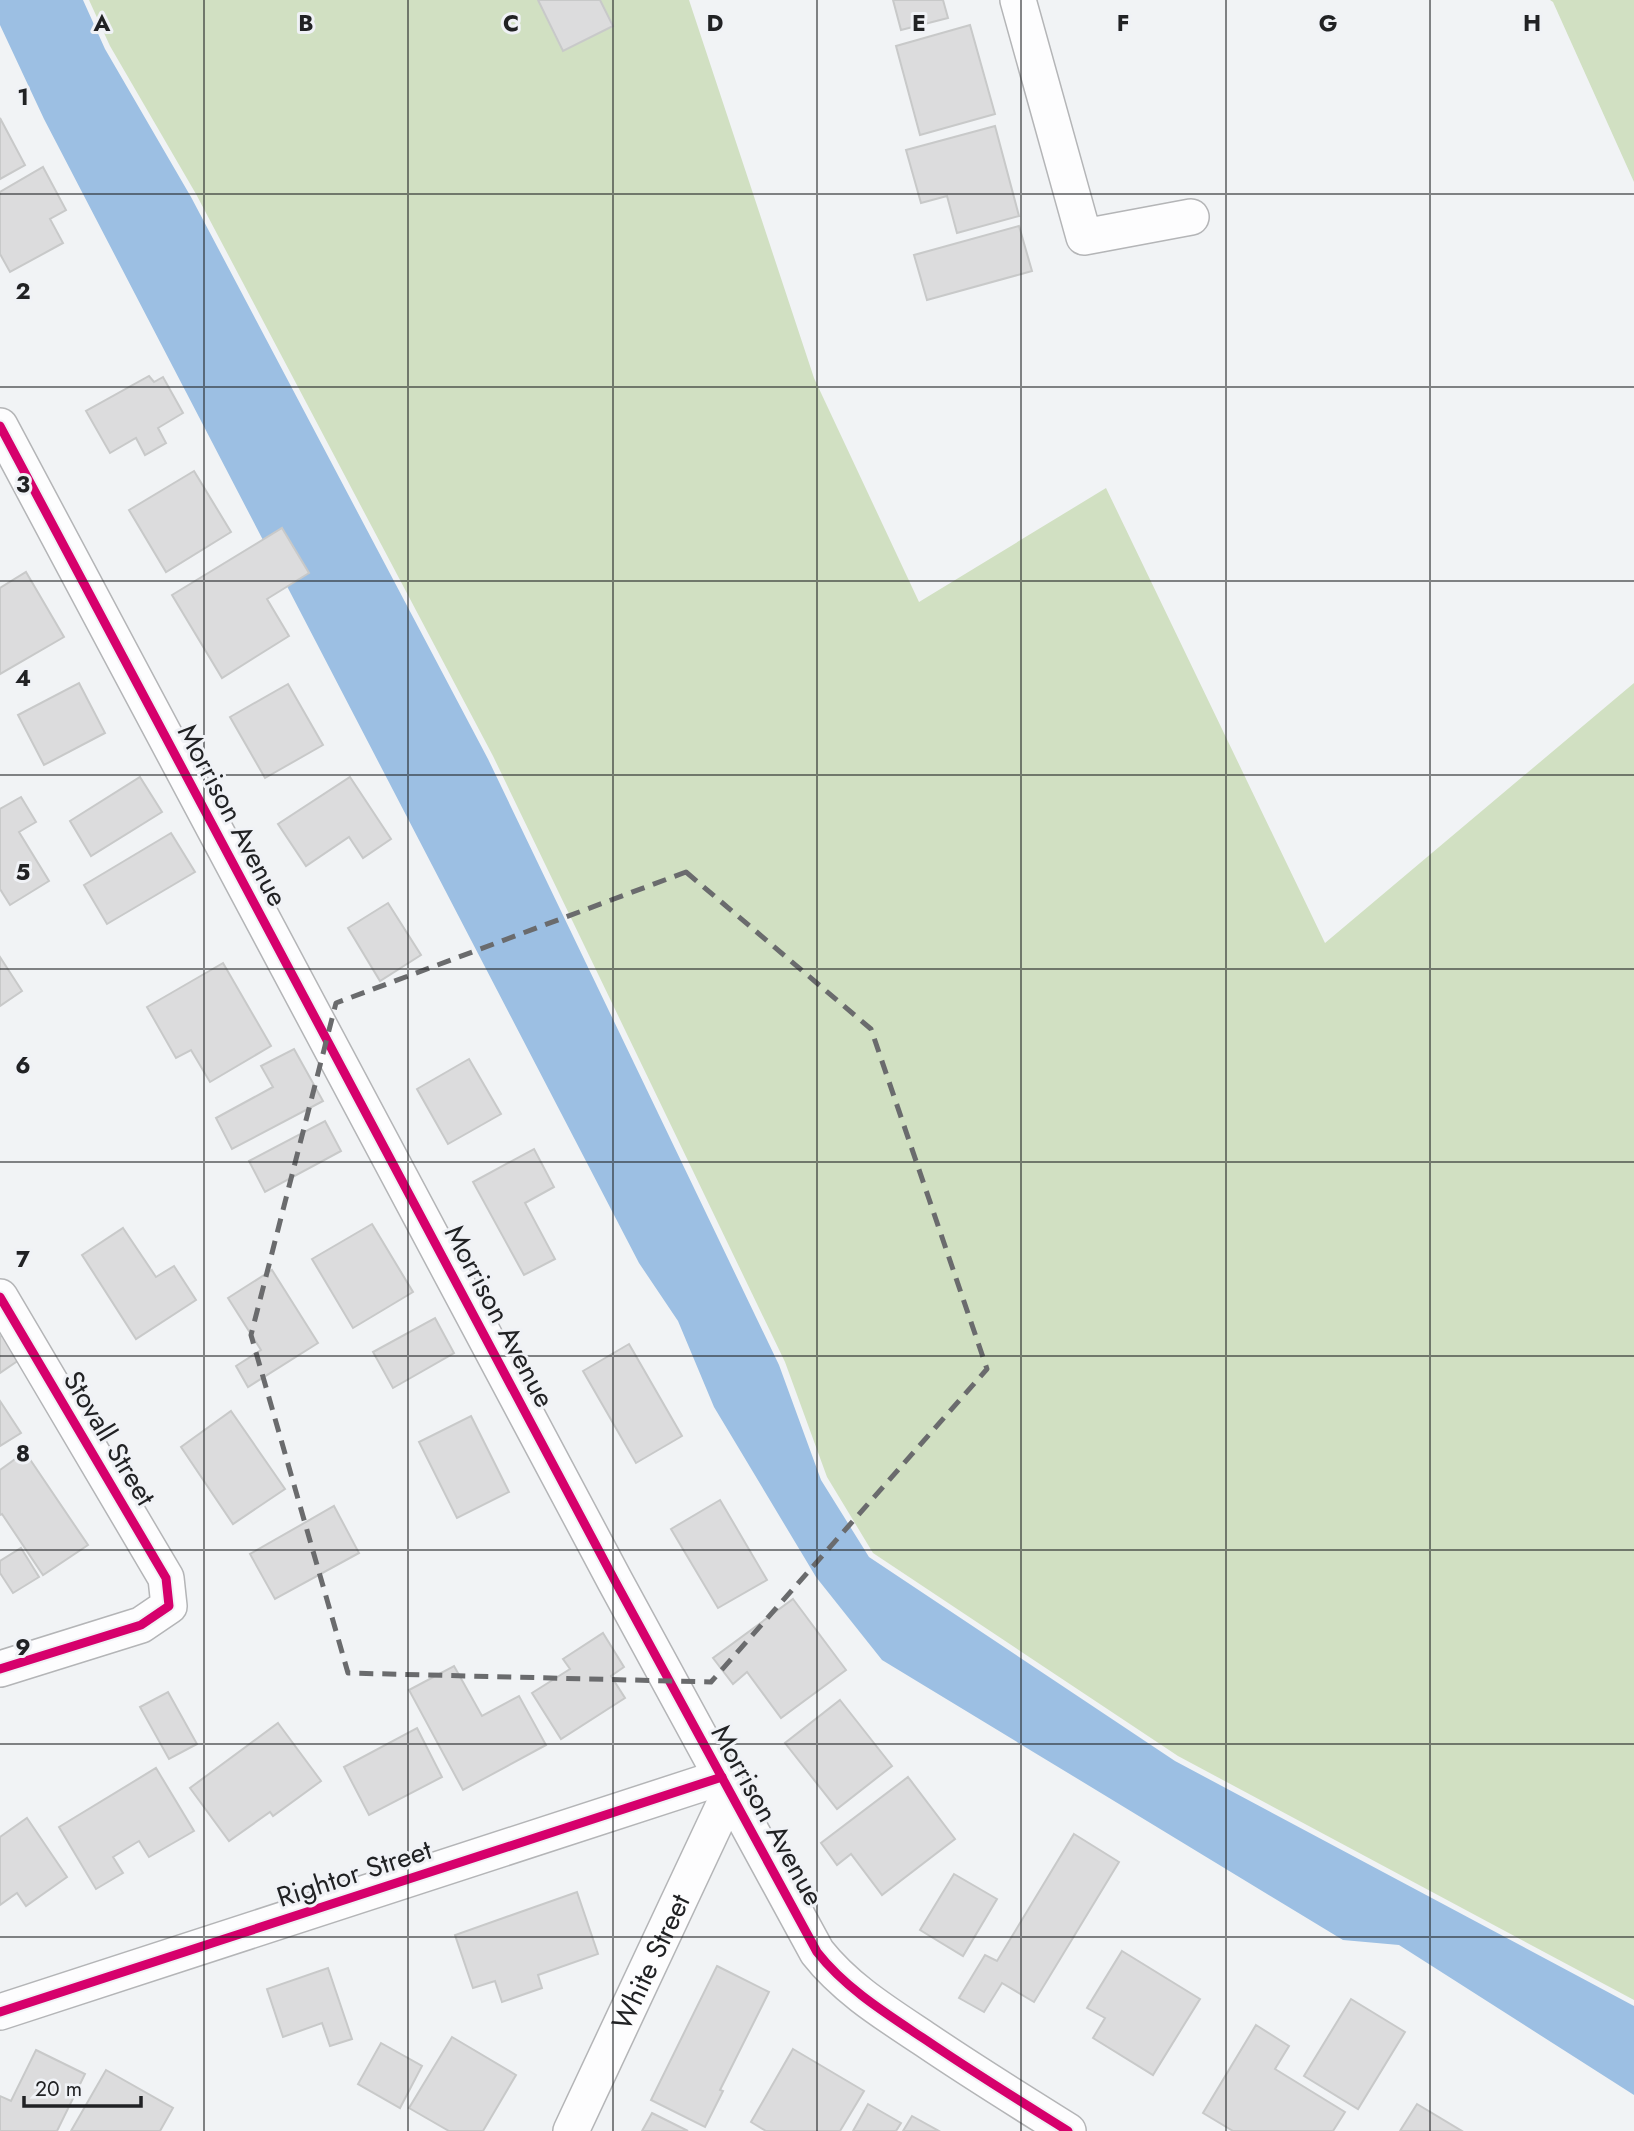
<svg xmlns="http://www.w3.org/2000/svg" width="1634" height="2131" font-family="Jost,sans-serif">
	<style>
		.green { fill: #d1e0c2 }
		.water { fill: #9cbfe3 }
		.building { fill: #dcdcdd; stroke: #c8c9c9; stroke-width: 2 }
		.lines { fill: none; stroke-linecap: round; stroke-linejoin: round }
		.minor-casing { stroke: #b4b5b7; stroke-width: 38 }
		.minor { stroke: #fdfdfe; stroke-width: 35 }
		.cycleway-casing { stroke: #f0f2f6; stroke-width: 13 }
		.cycleway { stroke: #d6006c; stroke-width: 9 }
		.marked { fill: none; stroke: #6a6b6d; stroke-width: 5; stroke-dasharray: 14 9; stroke-linejoin: round }
		.grid { fill: none; stroke: #212224; stroke-width: 2; stroke-opacity: 0.55 }
		.labels { text-anchor: middle; stroke-width: 6; stroke-linejoin: round; paint-order: stroke }
		.street-label { font-size: 28px; fill: #212224; stroke: #f0f2f6 }
		.grid-label { font-size: 23px; text-anchor: middle; font-weight: bold; fill: #212224; stroke: #f0f2f6; stroke-width: 6; stroke-linejoin: round; paint-order: stroke }
	</style>
	<rect width="100%" height="100%" fill="#f1f3f5"/>
	<g class="green">
		<polygon points="89,0 689,0 814,378 919,602 1106,488 1325,943 1634,683 1634,2000 1178,1756 873,1553 827,1477 785,1362 493,756 196,194 110,46"/>
		<polygon points="1550,0 1634,0 1634,182 1553,2"/>
	</g>
	<polygon class="water" points="0,0 83,0 105,49 191,197 488,759 779,1365 821,1480 869,1557 1175,1761 1634,2006 1634,2095 1399,1945 1343,1940 882,1660 816,1577 714,1407 678,1321 639,1263 44,119 0,25"/>
	<g class="building">
		<polygon points="538,0 600,0 613,26 563,51"/>
		<polygon points="893,0 943,0 948,18 901,30"/>
		<polygon points="970,25 995,114 920,135 896,46"/>
		<polygon points="0,118 25,165 0,179"/>
		<polygon points="995,126 1019,216 957,233 947,196 921,203 906,150"/>
		<polygon points="43,167 66,210 50,219 63,243 10,272 0,254 0,192"/>
		<polygon points="1019,226 1032,271 927,300 914,255"/>
		<polygon points="149,376 154,382 163,377 183,413 158,428 166,443 145,455 136,438 110,453 86,411"/>
		<polygon points="194,471 231,532 166,572 129,510"/>
		<polygon points="282,528 309,573 267,599 289,636 222,678 172,595"/>
		<polygon points="26,572 64,637 0,674 0,588"/>
		<polygon points="79,683 105,733 44,765 18,715"/>
		<polygon points="288,684 323,745 265,778 230,717"/>
		<polygon points="140,777 162,812 91,856 70,821"/>
		<polygon points="350,777 391,839 363,858 349,837 306,866 278,824"/>
		<polygon points="21,797 36,822 19,832 49,881 10,905 0,889 0,809"/>
		<polygon points="171,833 195,872 107,924 84,885"/>
		<polygon points="388,903 421,955 380,981 348,928"/>
		<polygon points="0,957 22,991 0,1006"/>
		<polygon points="223,963 271,1046 210,1082 191,1050 176,1058 147,1007"/>
		<polygon points="294,1049 323,1101 232,1149 216,1118 273,1087 261,1066"/>
		<polygon points="469,1059 501,1114 448,1144 417,1089"/>
		<polygon points="325,1121 341,1151 265,1192 249,1161"/>
		<polygon points="534,1149 554,1187 525,1203 555,1259 524,1275 473,1182"/>
		<polygon points="372,1224 413,1292 353,1328 312,1259"/>
		<polygon points="123,1228 156,1277 174,1266 196,1300 136,1339 82,1255"/>
		<polygon points="272,1270 318,1343 248,1387 236,1366 261,1350 228,1298"/>
		<polygon points="435,1318 454,1353 393,1388 373,1352"/>
		<polygon points="3,1334 19,1360 0,1373 0,1337"/>
		<polygon points="629,1344 682,1436 636,1463 583,1371"/>
		<polygon points="0,1401 21,1433 0,1446"/>
		<polygon points="231,1411 285,1489 233,1524 181,1447"/>
		<polygon points="471,1416 509,1492 457,1518 419,1442"/>
		<polygon points="25,1452 88,1545 43,1575 2,1514 0,1515 0,1470"/>
		<polygon points="720,1500 767,1580 718,1608 671,1529"/>
		<polygon points="334,1506 359,1553 275,1599 250,1554"/>
		<polygon points="21,1548 39,1577 13,1593 0,1573 0,1561"/>
		<polygon points="793,1599 846,1670 781,1718 747,1672 733,1684 713,1658"/>
		<polygon points="603,1633 624,1667 611,1676 625,1698 561,1739 532,1693 570,1669 563,1659"/>
		<polygon points="454,1666 482,1716 519,1696 546,1745 463,1790 409,1690"/>
		<polygon points="168,1692 197,1744 169,1759 140,1707"/>
		<polygon points="840,1700 892,1766 837,1809 785,1743"/>
		<polygon points="278,1723 321,1781 273,1816 270,1812 229,1841 190,1788"/>
		<polygon points="417,1728 442,1777 369,1815 344,1767"/>
		<polygon points="156,1768 194,1831 149,1857 139,1841 113,1857 123,1873 96,1889 59,1827"/>
		<polygon points="908,1777 955,1839 882,1895 851,1854 837,1865 821,1843"/>
		<polygon points="27,1818 67,1877 26,1906 17,1893 0,1905 0,1837"/>
		<polygon points="1074,1834 1119,1862 1034,2002 1002,1983 984,2012 959,1998 985,1955 997,1961"/>
		<polygon points="954,1874 997,1899 963,1956 920,1930"/>
		<polygon points="577,1892 598,1954 538,1975 542,1988 502,2002 495,1981 473,1988 455,1935"/>
		<polygon points="1122,1951 1200,1999 1153,2075 1093,2038 1105,2018 1087,2008"/>
		<polygon points="717,1966 769,1992 720,2090 723,2091 705,2127 651,2100"/>
		<polygon points="328,1968 352,2039 330,2046 322,2023 283,2037 267,1989"/>
		<polygon points="1351,1999 1405,2032 1358,2109 1304,2076"/>
		<polygon points="1256,2025 1289,2046 1275,2069 1345,2112 1333,2131 1233,2131 1203,2113"/>
		<polygon points="452,2037 516,2075 483,2131 449,2131 409,2108"/>
		<polygon points="381,2043 422,2066 400,2108 358,2084"/>
		<polygon points="793,2049 864,2091 840,2131 766,2131 751,2122"/>
		<polygon points="36,2050 85,2074 57,2131 0,2131 0,2096 11,2101"/>
		<polygon points="106,2070 173,2108 160,2131 71,2131"/>
		<polygon points="868,2104 901,2123 896,2131 853,2131"/>
		<polygon points="1417,2104 1462,2131 1400,2131"/>
		<polygon points="652,2113 688,2131 642,2131"/>
		<polygon points="912,2116 939,2131 903,2131"/>
	</g>
	<g class="lines">
		<g class="minor-casing">
			<g id="minor">
				<polyline points="1018,0 1084,237 1191,217"/>
				<path d="M0,426l615,1155 202,371c29,37 70,62 109,88 47,32 94,61 142,91"/>
				<polyline points="0,1297 166,1578 169,1606 141,1625 0,1669"/>
				<polyline points="0,2012 722,1777"/>
				<path id="s1" d="M571,2131l159,-339"/>
			</g>
		</g>
		<use href="#minor" class="minor"/>
		<g class="cycleway-casing">
			<g id="cycleway">
				<path d="M0,426l615,1155 202,371c29,37 70,62 109,88 47,32 94,61 142,91"/>
				<polyline points="0,1297 166,1578 169,1606 141,1625 0,1669"/>
				<polyline points="0,2012 722,1777"/>
			</g>
		</g>
		<use href="#cycleway" class="cycleway"/>
	</g>
	<path class="marked" d="M686,872l185,157 116,340 -276,313 -363,-9 -97,-338 85,-332z"/>
	<path class="grid" d="M204,0v2131M408,0v2131M613,0v2131M817,0v2131M1021,0v2131M1226,0v2131M1430,0v2131M0,194h1634M0,387h1634M0,581h1634M0,775h1634M0,969h1634M0,1162h1634M0,1356h1634M0,1550h1634M0,1744h1634M0,1937h1634"/>
	<g class="labels">
		<g class="street-label">
			<text transform="translate(233 815) rotate(62)" y="10">Morrison Avenue</text>
			<text transform="translate(500 1316) rotate(62)" y="10">Morrison Avenue</text>
			<text transform="translate(110 1438) rotate(59)" y="10">Stovall Street</text>
			<text transform="translate(768 1815) rotate(61)" y="10">Morrison Avenue</text>
			<text transform="translate(354 1873) rotate(-18)" y="10">Rightor Street</text>
			<text dy="10" stroke="none"><textPath href="#s1" startOffset="187">White Street</textPath></text>
		</g>
	</g>
	<g class="grid-label">
		<text x="102" y="31">A</text>
		<text x="306" y="31">B</text>
		<text x="511" y="31">C</text>
		<text x="715" y="31">D</text>
		<text x="919" y="31">E</text>
		<text x="1123" y="31">F</text>
		<text x="1328" y="31">G</text>
		<text x="1532" y="31">H</text>
		<text x="23" y="105">1</text>
		<text x="23" y="299">2</text>
		<text x="23" y="492">3</text>
		<text x="23" y="686">4</text>
		<text x="23" y="880">5</text>
		<text x="23" y="1073">6</text>
		<text x="23" y="1267">7</text>
		<text x="23" y="1461">8</text>
		<text x="23" y="1655">9</text>
	</g>
	<path d="M24 2096v10h117v-10" fill="none" stroke="#212224" stroke-width="3.5"/>
	<text x="35" y="2096" font-size="21" fill="#212224" stroke="#f0f2f6" stroke-width="5" paint-order="stroke">20 m</text>
</svg>
